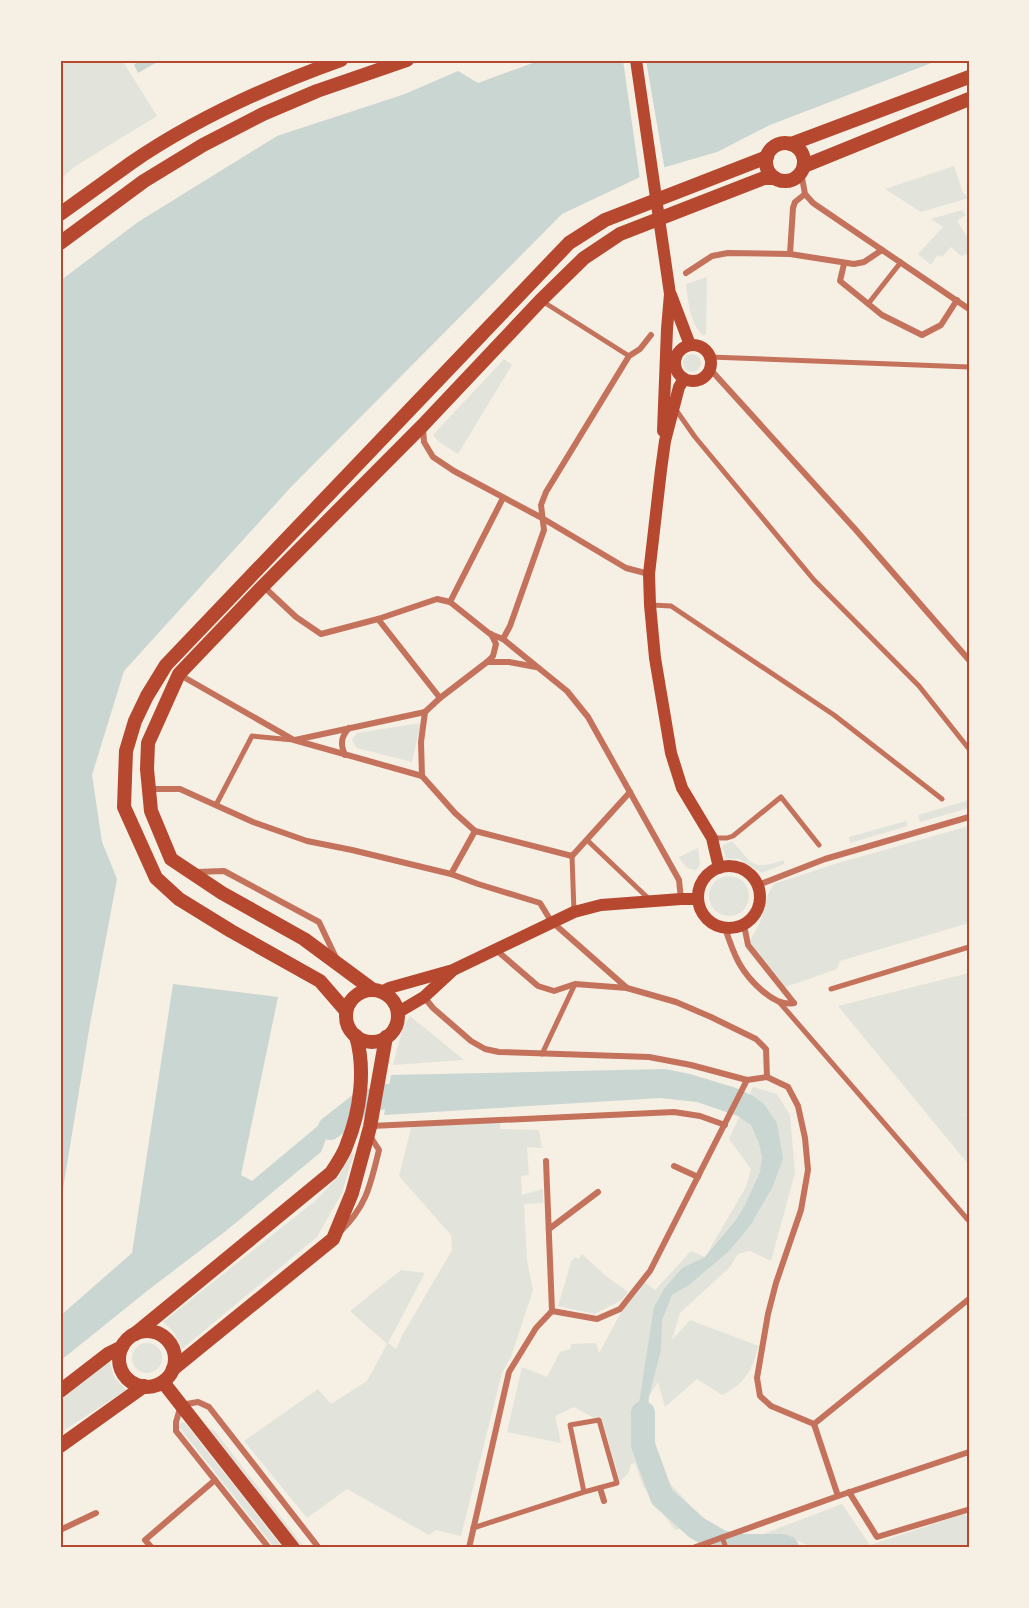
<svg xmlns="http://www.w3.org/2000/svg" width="1029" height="1608" font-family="Lato,sans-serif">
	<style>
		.green { fill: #e2e4dc }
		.water { fill: #c9d6d2 }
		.pier { fill: #f6efe4 }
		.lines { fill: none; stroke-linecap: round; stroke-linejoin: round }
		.river { stroke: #c9d6d2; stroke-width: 24 }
		.pedestrian { stroke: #c5725c; stroke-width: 5 }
		.minor { stroke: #c5725c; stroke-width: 6 }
		.primary { stroke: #b5482f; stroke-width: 12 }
		.trunk { stroke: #b5482f; stroke-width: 14 }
		.motorway { stroke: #b5482f; stroke-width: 14 }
		.neatline { fill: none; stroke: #b5482f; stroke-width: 2 }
	</style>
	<rect width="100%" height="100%" fill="#f6efe4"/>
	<g class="green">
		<polygon points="60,60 122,60 157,116 74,167 60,180"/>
		<polygon points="954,166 963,193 969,198 921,212 885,189"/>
		<polygon points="962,210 966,215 957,221 969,240 969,254 961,256 951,247 942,257 937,255 931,265 918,254 943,227 931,219"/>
		<path d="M707,277l-1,58h-3c-13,-11 -15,-34 -17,-51z"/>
		<circle cx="692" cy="363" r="9"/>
		<polygon points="504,359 512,365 458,454 439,442 433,435"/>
		<polygon points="421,723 412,762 357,748 352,740 357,733"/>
		<polygon points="969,800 969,808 920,822 918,815"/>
		<polygon points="906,821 908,826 850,843 849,837"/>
		<polygon points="969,826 969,923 840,961 837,969 780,989 746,949 761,920 768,894 774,884 838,863"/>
		<path d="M732,841c21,23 19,30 52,19v4l-22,9 -23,-14h-13l-4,-13z"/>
		<path d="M698,848l2,17 -4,5c-10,-1 -12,-5 -17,-13z"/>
		<circle cx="729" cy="896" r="20"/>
		<polygon points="969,973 969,1113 959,1116 969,1114 969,1165 838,1006"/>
		<polygon points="410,1016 464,1060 393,1065 403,1027"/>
		<path d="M753,1087l24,7 13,21 5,58 -24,88 -21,-10 -12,3 -8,13 -50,46 -8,27 18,-20 69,26c-8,24 -12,37 -37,49l-25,-16 -32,28 -7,-25 -9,14v38l15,43 42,45 -31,8 -32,-44 -8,-23 -4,1 -3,10 -8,7 -19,-64 -7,1 -20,-11 -19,9 6,27 -54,-11 15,-65 25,10 13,-25 10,-3 1,-5 25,-1 3,10 31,-57 13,-15 12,9 36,-39 14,6 41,-70 5,-18 -22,-30z"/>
		<polygon points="501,1119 500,1129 539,1130 542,1148 527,1147 529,1175 521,1176 522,1195 543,1189 543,1203 524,1204 527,1260 533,1290 511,1357 502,1373 461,1536 436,1530 429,1535 347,1489 307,1518 244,1441 318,1389 331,1404 367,1381 387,1344 350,1311 401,1270 425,1273 388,1343 396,1349 403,1334 452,1250 451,1235 399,1176 412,1124"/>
		<polygon points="351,1154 354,1154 342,1193 317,1237 182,1349 173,1331 163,1322 315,1201 339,1176"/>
		<polygon points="582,1254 606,1276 628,1292 622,1300 594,1314 558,1306 571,1262 575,1257 578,1259"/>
		<circle cx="147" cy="1358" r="15"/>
		<polygon points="109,1359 114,1377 126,1390 60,1433 60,1397"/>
		<polygon points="181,1422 185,1423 283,1548 275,1548 179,1427"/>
		<polygon points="208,1428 214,1430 305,1548 299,1548 207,1431"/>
		<polygon points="842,1504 870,1545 964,1514 969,1518 969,1548 814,1548 789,1537 750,1539"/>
	</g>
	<g class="water">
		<polygon points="139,60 159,60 159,61 138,73 134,65"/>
		<polygon points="541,60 939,60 770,125 717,152 655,170 562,214 291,487 124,671 92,775 102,842 117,879 90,1024 60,1207 60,281 138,222 277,136 405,94 458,71 478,83"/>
		<polygon points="173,984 278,997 241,1175 252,1181 337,1110 321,1152 227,1230 147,1291 60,1361 60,1316 132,1253"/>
		<polygon points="665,1069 690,1074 736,1088 753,1096 764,1104 777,1123 783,1159 773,1186 750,1226 728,1252 689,1285 672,1295 662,1320 661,1350 649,1396 643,1445 639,1403 654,1307 664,1289 682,1268 705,1257 736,1220 745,1205 760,1172 762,1157 759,1143 751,1125 738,1116 697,1102 660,1098 384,1115 391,1075"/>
	</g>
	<polygon class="pier" points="623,60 646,60 665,171 640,180"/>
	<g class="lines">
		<g class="river">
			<polyline points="330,1128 362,1103 387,1096 418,1094"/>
			<polyline points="643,1413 643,1445 662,1497 697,1528 721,1542 738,1546 782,1546 787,1548"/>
		</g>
		<g class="pedestrian">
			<polyline points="542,301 629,356"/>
			<polyline points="868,304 901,262"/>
			<polyline points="710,357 969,367"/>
			<polyline points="676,410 695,437 814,580 919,686 969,749"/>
			<polyline points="652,605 671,606 834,715 942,799"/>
			<polyline points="216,805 252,736 293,740"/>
			<polyline points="713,838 727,838 733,836 781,797 819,845"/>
			<polyline points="587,840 649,899"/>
			<polyline points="572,856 574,912"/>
			<polyline points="831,989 969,947"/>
			<polyline points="780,1003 969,1221"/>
			<polyline points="542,1054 575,984"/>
			<polyline points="473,1528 584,1492 617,1483 599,1420 570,1425 584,1492"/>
			<polyline points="722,1537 726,1548"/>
		</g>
		<g class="minor">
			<polyline points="801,172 805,194 813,203 969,309"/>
			<polyline points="790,254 793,208 795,202 805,194"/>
			<polyline points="844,264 840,281 882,315 922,335 941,325 957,300"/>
			<polyline points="686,273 712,256 728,253 790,254 854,264 864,262 882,250"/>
			<polyline points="710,369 855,529 969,660"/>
			<polyline points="423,428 424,442 433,457 454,471 542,518 626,568 649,574"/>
			<polyline points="263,586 296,617 321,634 378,619 437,599 450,602 490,634 503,639 567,691 588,717 679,880 681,899"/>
			<polyline points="450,602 503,498"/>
			<polyline points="378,619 440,698"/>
			<polyline points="503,639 510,626 544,530 541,505 546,492 629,356 640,349 651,335"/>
			<polyline points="487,662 509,662 536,667"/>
			<polyline points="180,675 294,740 422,776"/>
			<polyline points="295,740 425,712 440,698 487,662 493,656 496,644 491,634"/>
			<path d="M345,755c-5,-11 -4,-18 4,-27"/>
			<polyline points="422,776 455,813 475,831 572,856 630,792"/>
			<polyline points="422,776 421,742 425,712"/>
			<polyline points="149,789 180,789 253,822 307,841 352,850 451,874 478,884 540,903 551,921 627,988"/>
			<polyline points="196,872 224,871 319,922 337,960"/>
			<polyline points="451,874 475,831"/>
			<polyline points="758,885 825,859 969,817"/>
			<polyline points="744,925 748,945 794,1003"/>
			<path d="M725,928c4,12 8,24 14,35 9,16 35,45 55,40"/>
			<polyline points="495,949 538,986 554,991 575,984 627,988 676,1002 711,1017 756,1039 766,1049 767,1077"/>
			<polyline points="424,997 433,1008 471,1041 485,1049 499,1052 649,1057 691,1065 747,1080"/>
			<polyline points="767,1077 788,1087 798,1106 805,1138 808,1170 801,1210 776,1283 768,1314 757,1378 760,1396 771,1406 814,1424"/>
			<polyline points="747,1080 767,1077"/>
			<polyline points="371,1126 674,1112 700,1116 725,1125"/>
			<polyline points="546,1161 552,1311"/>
			<polyline points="674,1166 698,1177"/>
			<polyline points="549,1229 598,1192"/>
			<path d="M340,1232c27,-27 30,-46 39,-82l-9,-14"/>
			<polyline points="552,1311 597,1319 620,1309 650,1271 747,1080"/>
			<polyline points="814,1424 969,1299"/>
			<polyline points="814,1424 838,1496"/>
			<polyline points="600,1488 604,1501"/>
			<polyline points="849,1492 877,1537 967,1510"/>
			<polyline points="60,1530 96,1513"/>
			<polyline points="152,1548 145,1540 215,1480"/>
			<polyline points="269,1548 176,1431 176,1422 181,1405 198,1402 209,1407 319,1548"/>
			<polyline points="469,1548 509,1372 536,1328 552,1311"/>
			<polyline points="693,1548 838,1496 969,1452"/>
		</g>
		<g class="primary">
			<polyline points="636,60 670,294 667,329 663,431"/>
			<polyline points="671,295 690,345"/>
			<circle cx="693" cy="363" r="18"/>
			<polyline points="684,379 679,387 665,441 661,470 649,574 650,605 655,658 671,753 682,788 712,838 719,868"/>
			<circle cx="729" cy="897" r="31"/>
			<polyline points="381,992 389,988 453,970 574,912 601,905 681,899 698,899"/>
			<polyline points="397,1013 424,997 451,972"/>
		</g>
		<g class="trunk">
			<circle cx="785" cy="162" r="19"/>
			<polyline points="791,144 969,77"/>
			<polyline points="804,166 969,99"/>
			<polyline points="373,990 304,939 222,893 171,859 151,811 147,769 148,743 179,674 263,586 423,425 541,300 584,258 620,234 764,178 775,178"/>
			<circle cx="372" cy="1016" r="26"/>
			<polyline points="346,1011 320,981 231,931 179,899 156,878 124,807 126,751 135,721 147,696 166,665 569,243 605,220 767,157"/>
			<circle cx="147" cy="1359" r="28"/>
			<path d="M135,1334l196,-161c6,-9 13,-19 16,-29 13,-32 19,-74 9,-108"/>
			<polyline points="173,1369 333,1239 352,1193 370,1127 386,1037"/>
			<polyline points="163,1382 293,1548"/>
			<polyline points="60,1391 108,1354 122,1347"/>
			<polyline points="60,1446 144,1386"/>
		</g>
		<g class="motorway">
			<path d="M60,214c24,-17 47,-34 71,-51 64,-44 137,-77 210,-103"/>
			<polyline points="60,243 144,181 203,145 263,114 317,91 407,60"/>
		</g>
	</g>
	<rect width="1029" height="1608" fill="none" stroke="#f6efe4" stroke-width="123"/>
	<rect x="62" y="62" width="906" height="1484" class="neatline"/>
</svg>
